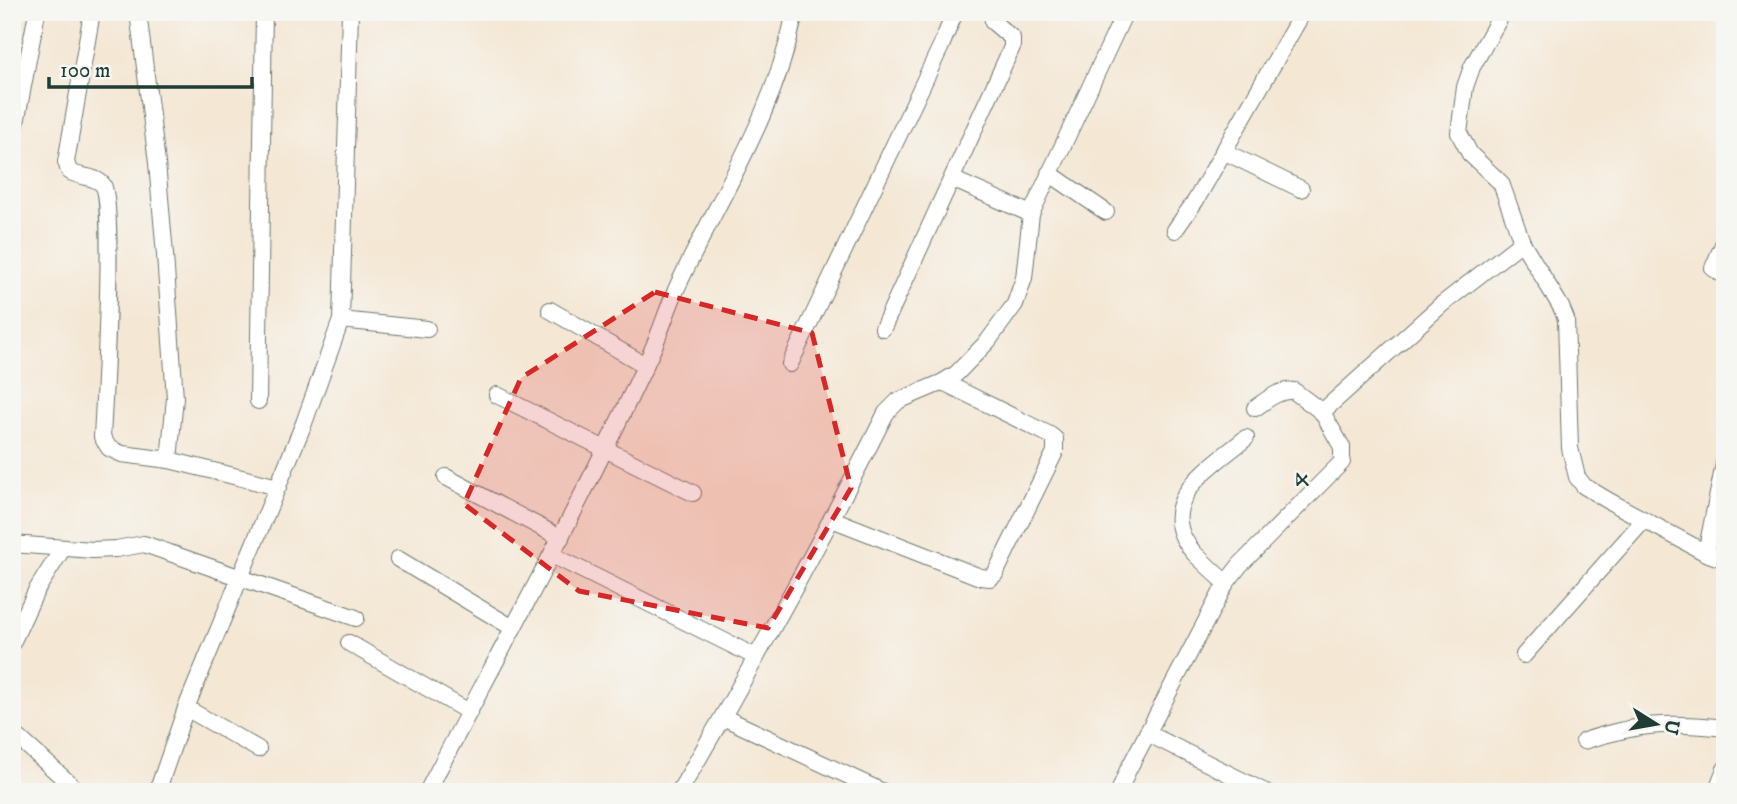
<svg xmlns="http://www.w3.org/2000/svg" width="1737" height="804" font-family="'IM FELL DW Pica',serif">
	<style>
		.lines { fill: none; stroke-linecap: round; stroke-linejoin: round }
		.minor-casing { stroke: #6a786c; stroke-width: 18 }
		.minor { stroke: #fff; stroke-width: 16 }
		.marked { fill: #d62828; fill-opacity: 0.2; stroke: #d62828; stroke-width: 5; stroke-dasharray: 14 9; stroke-linejoin: round }
		.labels { text-anchor: middle; stroke-width: 5; stroke-linejoin: round; paint-order: stroke }
		.street-label { font-size: 26px; fill: #1f3d34; stroke: #f6f6f2 }
	</style>
	<rect width="100%" height="100%" fill="#f6f6f2"/>
	<filter id="ink" filterUnits="userSpaceOnUse"><feTurbulence type="fractalNoise" baseFrequency=".0143" numOctaves="2"/><feDisplacementMap in="SourceGraphic" scale="14" xChannelSelector="R" yChannelSelector="G"/><feConvolveMatrix kernelMatrix="1 2 1 2 8 2 1 2 1" color-interpolation-filters="sRGB"/></filter>
	<filter id="wash" filterUnits="userSpaceOnUse"><feTurbulence type="fractalNoise" baseFrequency=".00686" numOctaves="4" result="noise"/><feDisplacementMap in="SourceGraphic" scale="28" xChannelSelector="R" yChannelSelector="G"/><feGaussianBlur stdDeviation="1.57" result="paint"/><feColorMatrix in="noise" values="0 0 0 0 0 0 0 0 0 0 0 0 0 0 0 0 0 1.4 0 .05"/><feComposite in="paint" operator="in"/></filter>
	<g filter="url(#wash)">
		<rect width="100%" height="100%" fill="#f4e7d4"/>
	</g>
	<g filter="url(#ink)">
		<g class="lines">
			<g class="minor-casing">
				<g id="minor">
					<path d="M92,12l-26,150 3,9c10,7 26,4 34,14 12,18 1,217 -1,252l7,11 13,6 47,6 109,27"/>
					<polyline points="138,12 157,163 165,255 175,398 169,460"/>
					<polyline points="1503,12 1472,67 1465,87 1459,133 1470,154 1501,183 1522,242 1561,307 1566,319 1570,448 1577,477 1584,486 1609,501 1706,553 1725,560"/>
					<polyline points="12,144 37,12"/>
					<polyline points="1223,151 1301,189"/>
					<polyline points="1049,173 1106,212"/>
					<polyline points="952,179 1031,214"/>
					<polyline points="1175,230 1196,200 1303,12"/>
					<polyline points="1725,240 1713,268 1725,276"/>
					<polyline points="550,310 645,365"/>
					<polyline points="341,320 427,329"/>
					<polyline points="883,328 1012,47 1012,38 993,22 993,12"/>
					<polyline points="790,364 941,46 955,12"/>
					<polyline points="497,395 693,493"/>
					<polyline points="258,401 264,12"/>
					<path d="M1255,408c12,-8 24,-19 39,-17l28,21"/>
					<polyline points="446,477 561,538"/>
					<polyline points="832,519 980,577 990,578 995,574 1055,452 1055,439 1050,435 943,382"/>
					<polyline points="12,544 93,550 116,549 144,544 356,618"/>
					<polyline points="1706,553 1725,459"/>
					<polyline points="552,555 756,657"/>
					<polyline points="398,559 513,628"/>
					<path d="M1226,583c-11,-10 -22,-20 -32,-30 -44,-51 17,-86 52,-115"/>
					<polyline points="12,643 36,591 63,548"/>
					<polyline points="349,643 469,712"/>
					<polyline points="1524,655 1644,520"/>
					<polyline points="186,708 258,749"/>
					<polyline points="723,717 883,792"/>
					<polyline points="12,732 79,792"/>
					<polyline points="1147,733 1265,792"/>
					<path d="M1584,741c55,-18 84,-19 141,-13"/>
					<polyline points="157,792 186,708 304,423 341,320 350,12"/>
					<path d="M427,792c76,-146 155,-290 224,-439 11,-24 18,-50 30,-74 43,-90 94,-167 114,-267"/>
					<path d="M679,792c73,-124 142,-250 207,-379l12,-12 45,-19 13,-8 32,-33 27,-37 9,-26 7,-64 94,-202"/>
					<polyline points="1119,792 1127,772 1226,583 1240,565 1342,462 1342,447 1322,412 1441,305 1522,242"/>
					<polyline points="1716,792 1725,769"/>
				</g>
			</g>
			<use href="#minor" class="minor"/>
		</g>
	</g>
	<path class="marked" d="M655,292l157,41 39,155 -83,140 -189,-37 -115,-87 57,-126z"/>
	<g class="labels">
		<g class="street-label">
			<text transform="translate(1296 475) rotate(-45)" y="9">4</text>
		</g>
	</g>
	<rect width="1737" height="804" fill="none" stroke="#f6f6f2" stroke-width="42"/>
	<g transform="translate(1656 724) rotate(101)" stroke="#f6f6f2" stroke-width="5" paint-order="stroke">
	<path d="M0-5L12 26L0 18L-12 26Z" fill="#1f3d34"/>
	<text y="-10" font-size="19" font-weight="bold" text-anchor="middle" fill="#1f3d34">U</text>
	</g>
	<path d="M49 77v10h203v-10" fill="none" stroke="#1f3d34" stroke-width="3.5"/>
	<text x="60" y="77" font-size="21" fill="#1f3d34" stroke="#f6f6f2" stroke-width="5" paint-order="stroke">100 m</text>
</svg>
